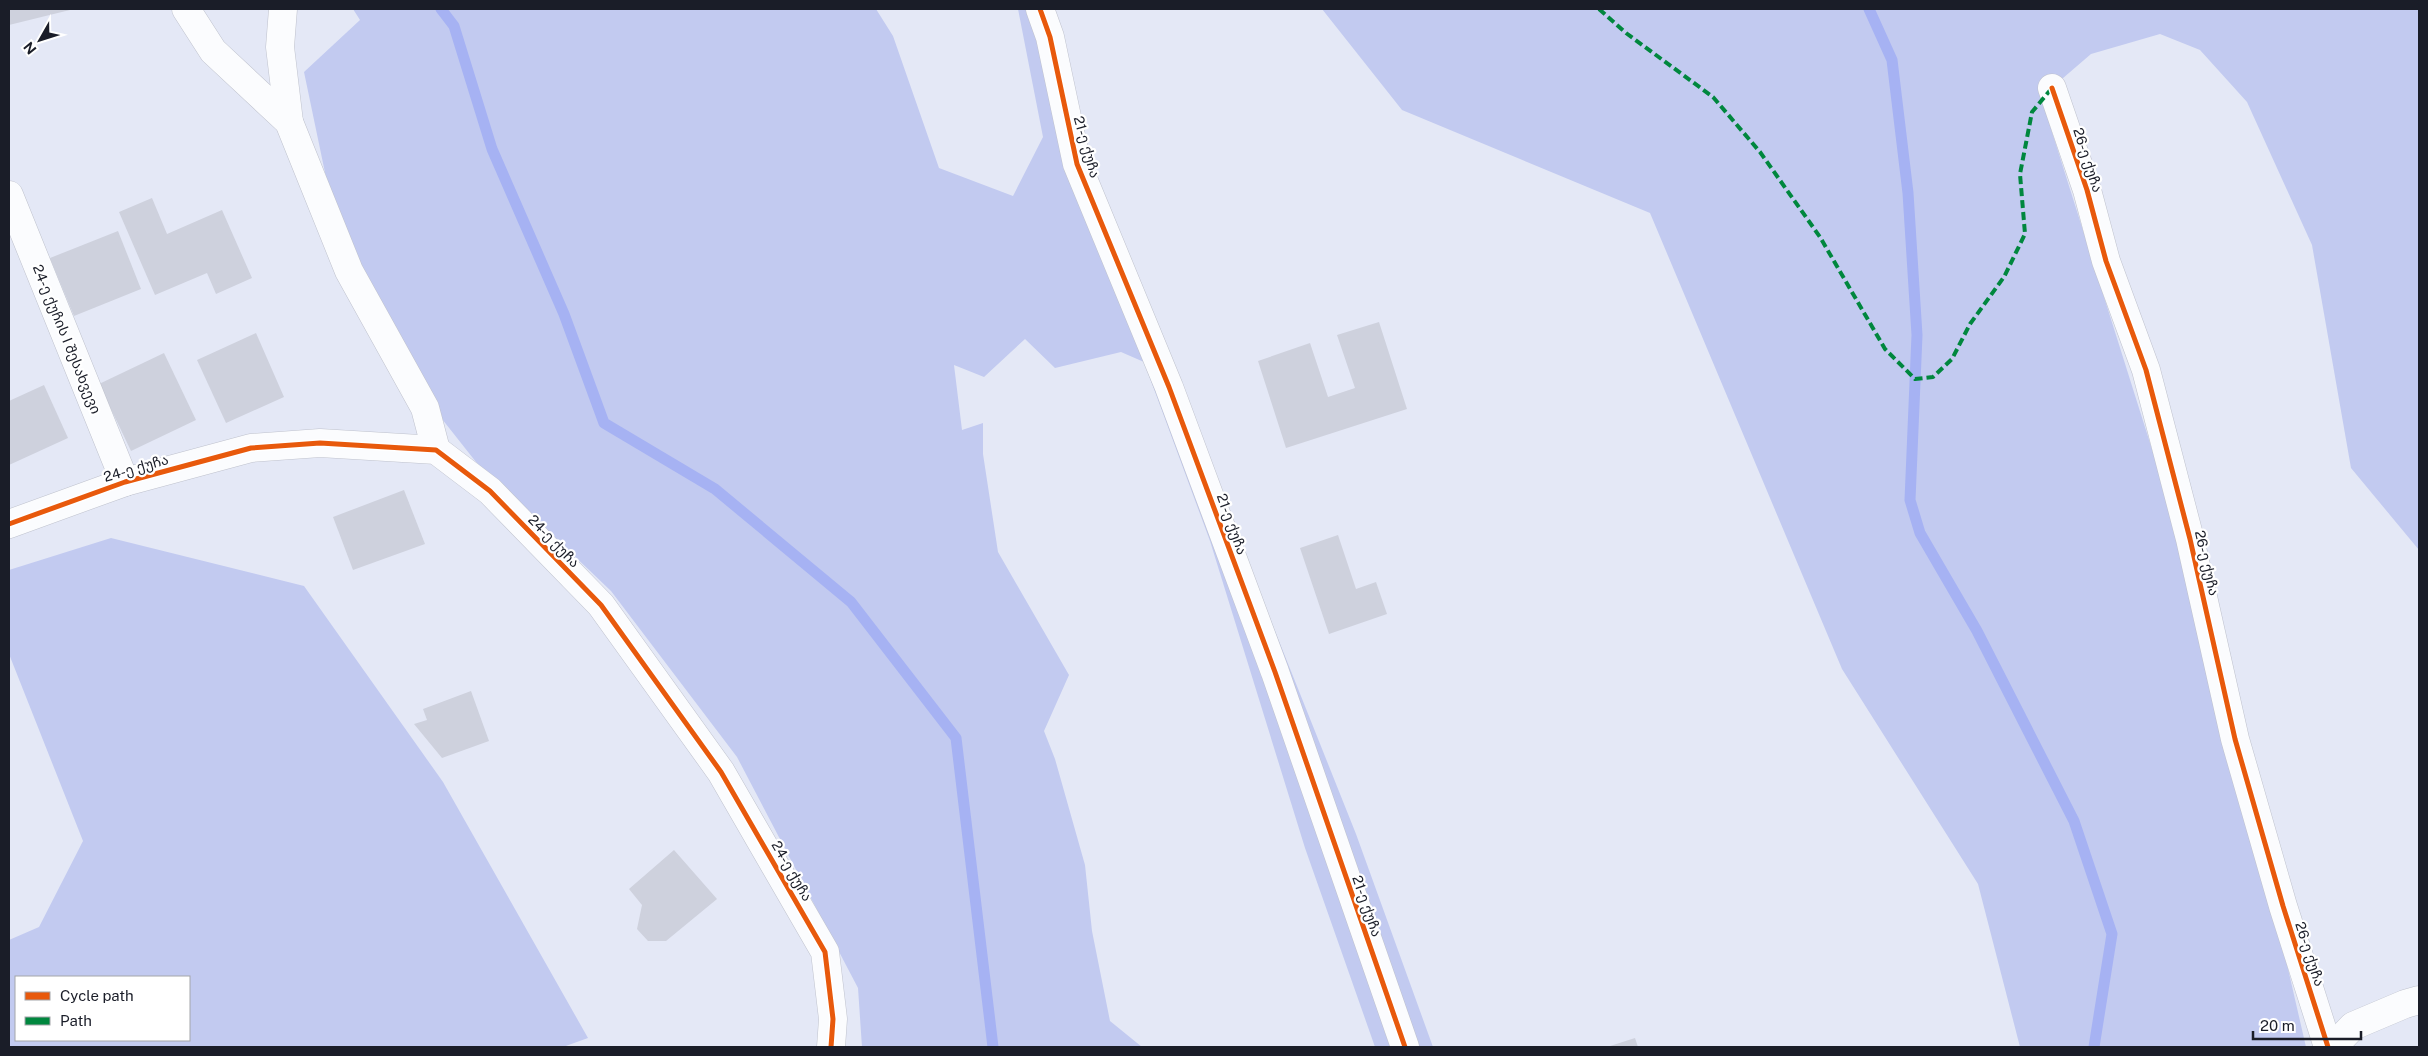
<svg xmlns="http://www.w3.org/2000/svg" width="2428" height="1056" font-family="'Public Sans','Noto Sans Georgian',sans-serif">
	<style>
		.green { fill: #c2caf0; fill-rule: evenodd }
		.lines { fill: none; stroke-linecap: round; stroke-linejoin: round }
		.stream { stroke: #a6b2f3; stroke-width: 11 }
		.building { fill: #ced1dd }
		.minor-casing { stroke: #bfc2cd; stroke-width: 29 }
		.minor { stroke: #fbfcfe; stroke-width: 28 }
		.quiet { stroke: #00873e; stroke-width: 4; stroke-dasharray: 8 4; stroke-linecap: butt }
		.cycleway-casing { stroke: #fff; stroke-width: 8 }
		.cycleway { stroke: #e8590c; stroke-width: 5 }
		.labels { text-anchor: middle; stroke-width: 4.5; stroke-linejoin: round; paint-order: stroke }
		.street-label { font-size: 14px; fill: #1a1d28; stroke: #fff }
	</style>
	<rect width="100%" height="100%" fill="#e4e8f6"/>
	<g class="green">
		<polygon points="353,9 876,9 893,36 939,168 1013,196 1043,137 1018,9 1052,9 1091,170 1356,834 1433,1047 1375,1047 1305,848 1210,541 1144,362 1121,352 1055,368 1025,339 984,377 954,365 962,430 983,423 983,454 998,552 1069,675 1044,731 1055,759 1085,865 1092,931 1110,1021 1142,1047 862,1047 858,988 737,757 611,591 476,462 412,381 342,254 304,72 360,20"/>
		<polygon points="1322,9 2419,9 2419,550 2351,468 2312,245 2247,102 2200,50 2160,34 2091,54 2041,97 2213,643 2306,1047 2020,1047 1978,884 1842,669 1650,213 1402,110"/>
		<path d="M111,538l193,48 139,196 145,256 -25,9h-554v-107l30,-13 44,-86 -74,-187v-84zM16,977h173v63h-173z"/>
	</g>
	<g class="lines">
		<g class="stream">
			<polyline points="441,9 454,26 492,149 564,314 604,423 715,489 851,602 956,738 993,1047"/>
			<polyline points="1869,9 1892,60 1908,193 1917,335 1910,500 1920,533 1977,631 2074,821 2112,934 2094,1047"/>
		</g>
	</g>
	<g class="building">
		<polygon points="9,9 74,9 9,25"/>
		<polygon points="152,198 167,234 222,210 252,278 216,294 207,273 155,295 119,212"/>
		<polygon points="118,231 141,289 74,316 50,258"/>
		<polygon points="1379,322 1407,409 1286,448 1258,361 1310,343 1328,397 1355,388 1337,335"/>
		<polygon points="256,333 284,397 226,423 197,360"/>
		<polygon points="164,353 196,420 131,451 99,384"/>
		<polygon points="44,385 68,438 9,465 9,401"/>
		<polygon points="404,490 425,544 353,570 333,517"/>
		<polygon points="1338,535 1356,589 1376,582 1387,614 1329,634 1300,548"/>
		<polygon points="471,691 489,741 442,758 414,724 427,720 423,709"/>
		<polygon points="674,850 717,899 666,941 648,941 637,929 642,905 629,889"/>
		<polygon points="1635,1038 1638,1047 1607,1047"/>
	</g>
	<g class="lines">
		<g class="minor-casing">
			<g id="minor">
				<polyline points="186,9 213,51 289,122 349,271 425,408 436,450"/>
				<polyline points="283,9 280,47 289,122"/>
				<polyline points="1040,9 1050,37 1077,164 1169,387 1275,672 1405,1047"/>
				<polyline points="2052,88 2087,190 2106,261 2146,370 2190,539 2235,739 2283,906 2328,1047"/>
				<polyline points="9,195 125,482"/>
				<polyline points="9,524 125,482 251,448 320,443 436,450 490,491 601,605 721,772 825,952 833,1019 831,1047"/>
				<polyline points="2333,1047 2353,1026 2405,1004 2419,1000"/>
			</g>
		</g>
		<use href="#minor" class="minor"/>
		<polyline class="quiet" points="1599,9 1626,33 1713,97 1760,152 1820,237 1885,349 1915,379 1933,377 1952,359 1970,324 2004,277 2025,234 2020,174 2032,112 2052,88"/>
		<g class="cycleway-casing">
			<g id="cycleway">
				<polyline points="1040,9 1050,37 1077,164 1169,387 1275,672 1405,1047"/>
				<polyline points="2052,88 2087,190 2106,261 2146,370 2190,539 2235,739 2283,906 2328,1047"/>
				<polyline points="9,524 125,482 251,448 320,443 436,450 490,491 601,605 721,772 825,952 833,1019 831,1047"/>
			</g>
		</g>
		<use href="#cycleway" class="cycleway"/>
	</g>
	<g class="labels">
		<g class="street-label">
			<text transform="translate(1087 147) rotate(74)" y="5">21-ე ქუჩა</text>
			<text transform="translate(2088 160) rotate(72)" y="5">26-ე ქუჩა</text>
			<text transform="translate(67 339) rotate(68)" y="5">24-ე ქუჩის I შესახვევი</text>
			<text transform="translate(136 468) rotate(-16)" y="5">24-ე ქუჩა</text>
			<text transform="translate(1232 524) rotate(70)" y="5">21-ე ქუჩა</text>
			<text transform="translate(554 541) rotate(46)" y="5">24-ე ქუჩა</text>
			<text transform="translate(2207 563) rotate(77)" y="5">26-ე ქუჩა</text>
			<text transform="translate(792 871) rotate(60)" y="5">24-ე ქუჩა</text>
			<text transform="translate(1367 906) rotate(71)" y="5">21-ე ქუჩა</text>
			<text transform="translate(2310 954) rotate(72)" y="5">26-ე ქუჩა</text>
		</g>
	</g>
	<rect width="2428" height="1056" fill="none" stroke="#1a1d28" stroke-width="20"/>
	<rect x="15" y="976" width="175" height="65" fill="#ffffff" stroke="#a3a5a9"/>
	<rect x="25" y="992" width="25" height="8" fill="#e8590c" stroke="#a3a5a9"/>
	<text x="60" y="1001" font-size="15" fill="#1a1d28">Cycle path</text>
	<rect x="25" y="1017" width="25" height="8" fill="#00873e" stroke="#a3a5a9"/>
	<text x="60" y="1026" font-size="15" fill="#1a1d28">Path</text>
	<g transform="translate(40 40) rotate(231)" stroke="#ffffff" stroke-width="4" paint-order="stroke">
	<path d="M0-4L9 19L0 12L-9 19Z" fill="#1a1d28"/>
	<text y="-8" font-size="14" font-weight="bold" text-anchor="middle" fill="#1a1d28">N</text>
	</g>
	<path d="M2253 1031v8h108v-8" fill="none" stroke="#1a1d28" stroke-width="2.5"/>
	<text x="2260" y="1031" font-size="15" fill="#1a1d28" stroke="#ffffff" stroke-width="4" paint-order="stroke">20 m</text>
</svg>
